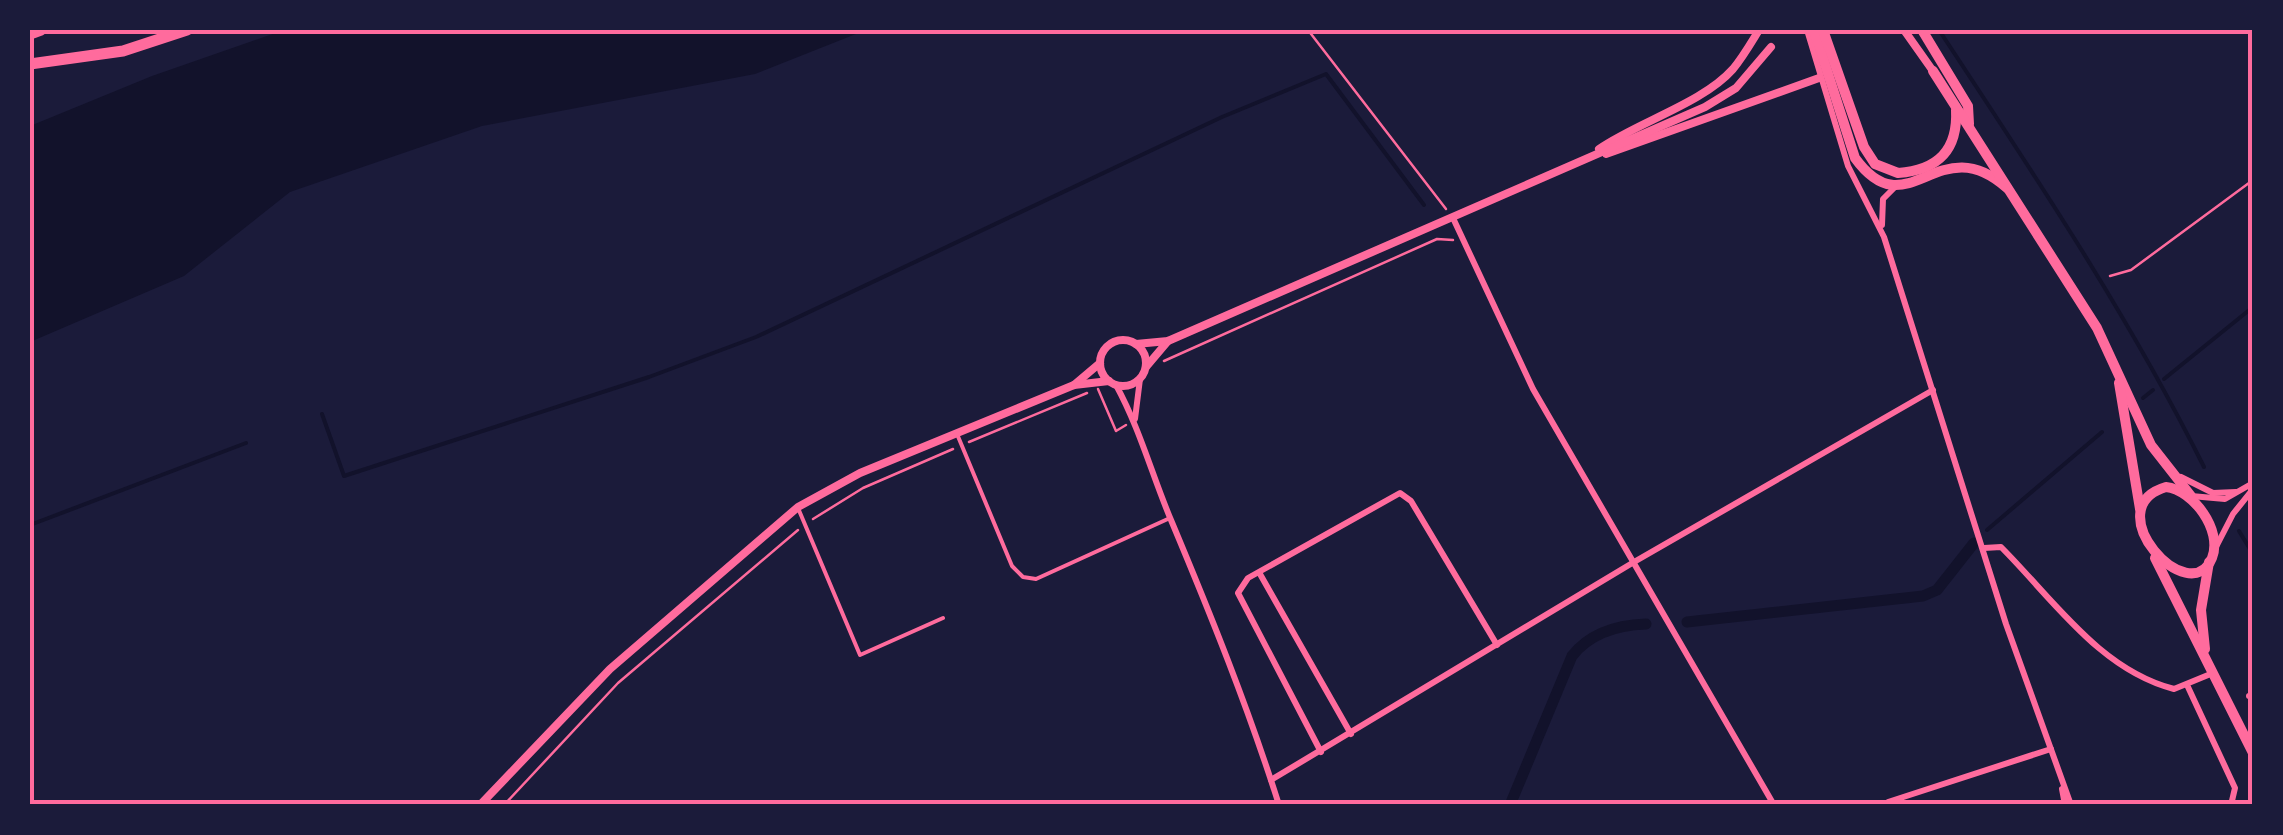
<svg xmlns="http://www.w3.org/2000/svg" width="2283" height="835" font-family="'Sofia Sans Condensed',sans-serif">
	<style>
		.water { fill: #12122b }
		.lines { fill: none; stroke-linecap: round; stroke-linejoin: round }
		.stream { stroke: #12122b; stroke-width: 4 }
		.canal { stroke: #12122b; stroke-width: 11 }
		.path { stroke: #ff6b9d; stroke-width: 2.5 }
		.service { stroke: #ff6b9d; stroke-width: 4 }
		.minor { stroke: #ff6b9d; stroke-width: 6 }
		.tertiary { stroke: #ff6b9d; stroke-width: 8 }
		.primary { stroke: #ff6b9d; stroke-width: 10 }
		.motorway { stroke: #ff6b9d; stroke-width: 11 }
		.neatline { fill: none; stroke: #ff6b9d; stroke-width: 4 }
	</style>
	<rect width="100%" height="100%" fill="#1b1b3a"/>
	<polygon class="water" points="284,30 866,30 755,74 482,126 290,192 184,276 30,342 30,126 152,76"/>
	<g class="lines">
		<g class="stream">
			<path d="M1939,30c94,143 189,284 265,437"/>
			<polyline points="2164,379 2253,307"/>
			<polyline points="2143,398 2153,390"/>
			<polyline points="322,414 344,476 649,377 756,337 1222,117 1326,74 1424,205"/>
			<polyline points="30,525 246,443"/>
			<polyline points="1987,530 2102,432"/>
			<polyline points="2239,531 2253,554"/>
		</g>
		<g class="canal">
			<polyline points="1687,622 1923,596 1937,590 1974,543"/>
			<path d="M1510,805l62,-149c18,-23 45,-31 74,-32"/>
		</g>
		<g class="path">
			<polyline points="1308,30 1446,209"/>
			<polyline points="2110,276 2131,270 2253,180"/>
			<polyline points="1164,361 1437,239 1453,240"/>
			<polyline points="1098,389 1116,431 1126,425"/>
			<polyline points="969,442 1087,393"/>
			<polyline points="813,519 863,488 953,449"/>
			<polyline points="504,805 618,683 798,530"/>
		</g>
		<g class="service">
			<polyline points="957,434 1012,566 1023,577 1036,579 1170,518"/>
			<polyline points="798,508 860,655 943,618"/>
		</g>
		<g class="minor">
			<polyline points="1807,30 1848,166 1884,237 2006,624 2071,805"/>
			<polyline points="1453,218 1533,389 1774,805"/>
			<polyline points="1882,225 1883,199 1896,186"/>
			<path d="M1116,385c24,44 36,90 55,135 39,93 77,187 108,285"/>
			<polyline points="1135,419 1140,379"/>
			<polyline points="2181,477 2213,493 2236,492"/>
			<polyline points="2191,496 2225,499 2253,483"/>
			<polyline points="2216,547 2233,514 2253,489"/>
			<path d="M1984,548l17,-1c52,52 99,123 173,142l39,-16"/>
			<polyline points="1260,574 1351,734"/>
			<polyline points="2188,687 2235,788 2231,805"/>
			<polyline points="2249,696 2253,696"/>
			<polyline points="1321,752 1238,593 1248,578 1400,493 1411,501 1497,645"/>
			<polyline points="1271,780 1634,562 1933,390"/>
			<polyline points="2062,789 2065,805"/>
			<polyline points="1888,802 2051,749"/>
		</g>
		<g class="tertiary">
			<polyline points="1904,30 1933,71"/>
			<path d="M1599,149c39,-27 104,-46 134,-80 10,-12 18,-26 26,-39"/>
			<polyline points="1606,154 1819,78"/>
			<circle cx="1123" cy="363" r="23"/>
			<polyline points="1136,344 1168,341 1705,107 1736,88 1771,47"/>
			<polyline points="1146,367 1168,341"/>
			<polyline points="1074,385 1100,363"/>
			<polyline points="480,805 610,669 798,507 860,473 1074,385 1109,381"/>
		</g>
		<g class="primary">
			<path d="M1814,30l41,128c53,73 83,-32 152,30"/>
			<path d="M1823,30l41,117 11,17 23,9c40,-3 60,-23 58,-63"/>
			<polyline points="1922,30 1968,106 1969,124"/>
			<polyline points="1933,71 2097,328 2151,445 2191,496"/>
			<polyline points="2119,383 2140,509"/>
			<path d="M2166,487c27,3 57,43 46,71 -22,54 -117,-50 -46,-71z"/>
			<polyline points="2155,558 2253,753"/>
			<polyline points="2205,649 2201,610 2209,562"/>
		</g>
		<g class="motorway">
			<polyline points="30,34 41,30"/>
			<polyline points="30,64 123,51 187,30"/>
		</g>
	</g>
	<rect width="2283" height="835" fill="none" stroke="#1b1b3a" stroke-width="65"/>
	<rect x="32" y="32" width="2218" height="770" class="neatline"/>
</svg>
